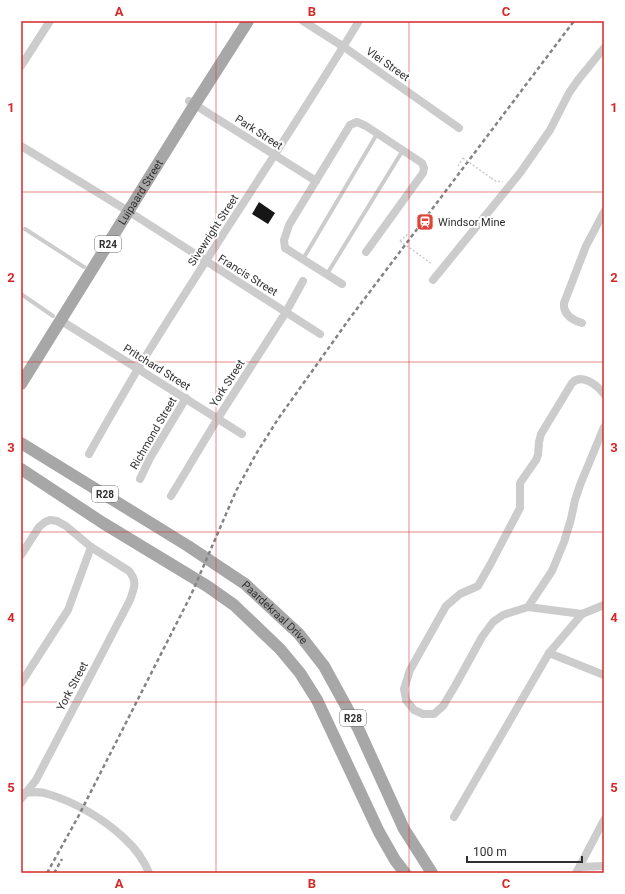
<svg xmlns="http://www.w3.org/2000/svg" width="625" height="894" font-family="Roboto,sans-serif">
	<style>
		.building { fill: #161616 }
		.lines { fill: none; stroke-linecap: round; stroke-linejoin: round }
		.path { stroke: #ccc; stroke-width: 1.5; stroke-dasharray: 2 2; stroke-linecap: butt }
		.lane { stroke: #ccc; stroke-width: 4 }
		.street { stroke: #ccc; stroke-width: 8 }
		.primary { stroke: #a7a7a7; stroke-width: 12 }
		.rail { stroke: #848484; stroke-width: 2.5; stroke-dasharray: 4 3; stroke-linecap: butt }
		.path-bridge { stroke: #ccc; stroke-width: 1.5; stroke-dasharray: 2 2; stroke-linecap: butt }
		.grid { fill: none; stroke: #d62828; stroke-width: 1; stroke-opacity: 0.55 }
		.labels { text-anchor: middle; stroke-width: 4; stroke-linejoin: round; paint-order: stroke }
		.shield { fill: #fff; stroke: #6d6d6d; stroke-width: 1 }
		.shield-label { font-size: 10px; font-weight: bold; fill: #2f2f2f }
		.street-label { font-size: 11px; fill: #2f2f2f; stroke: #fff }
		.poi-label { font-size: 11px; fill: #2f2f2f; stroke: #fff; text-anchor: start }
		.neatline { fill: none; stroke: #d62828; stroke-width: 1.5 }
		.grid-label { font-size: 13px; text-anchor: middle; font-weight: bold; fill: #d62828 }
	</style>
	<rect width="100%" height="100%" fill="#fff"/>
	<polygon class="building" points="259,202 275,213 268,224 252,214"/>
	<g class="lines">
		<g class="path">
			<polyline points="458,166 463,158"/>
			<polyline points="491,178 496,181 503,182"/>
			<polyline points="400,241 408,234"/>
		</g>
		<g class="lane">
			<polyline points="25,229 84,267"/>
			<polyline points="303,259 377,134"/>
			<polyline points="327,274 403,150"/>
			<polyline points="21,294 53,316"/>
		</g>
		<g class="street">
			<polyline points="303,21 344,47 459,128"/>
			<polyline points="21,66 50,21"/>
			<polyline points="189,101 316,181"/>
			<polyline points="21,146 128,211 320,334"/>
			<polyline points="433,280 520,173 550,130 569,93 578,80 604,48"/>
			<polyline points="342,284 285,248 284,240 289,225 350,125 357,122 366,126 422,163 424,168 423,173 366,252"/>
			<polyline points="60,320 242,434"/>
			<path d="M582,323c-10,-3 -19,-9 -18,-20l22,-57 18,-34"/>
			<path d="M89,454c16,-29 33,-58 50,-87 71,-116 149,-229 220,-346"/>
			<polyline points="140,479 150,458 186,398"/>
			<polyline points="171,496 218,418 286,312 303,281"/>
			<path d="M21,555l18,-28 6,-5 5,-2 7,1 9,5 25,21 38,24c9,11 5,17 1,29l-94,180 -15,19"/>
			<polyline points="528,607 552,571 564,542 571,519 575,500 580,485 604,427"/>
			<path d="M582,614l-54,-7 -25,8 -10,7 -11,15 -27,49 -12,20 -9,8h-11l-9,-4 -8,-10 -2,-11 6,-19 36,-64 14,-12 18,-8 12,-21 30,-57v-25l16,-23 2,-5 1,-13 2,-8 31,-51c10,-10 25,2 32,11"/>
			<polyline points="549,653 604,675"/>
			<polyline points="21,683 68,610 91,547"/>
			<path d="M24,793c8,-1 16,-2 24,1 27,8 56,25 76,44 11,10 20,22 25,35"/>
			<polyline points="454,817 549,653 582,614 604,605"/>
			<polyline points="580,867 604,866"/>
			<polyline points="576,873 604,820"/>
		</g>
		<g class="primary">
			<path id="s1" d="M21,384l174,-280 53,-83"/>
			<path id="s2" d="M21,443l167,103 57,38 54,50 25,32 34,62 46,101 28,44"/>
			<polyline points="21,469 103,523 207,586 234,605 280,649 300,673 317,700 379,832 395,860 405,873"/>
		</g>
		<g class="rail">
			<polyline points="47,873 78,817 191,595 236,491 256,454 278,419 350,318 574,21"/>
			<polyline points="54,873 62,859"/>
		</g>
		<g class="path-bridge">
			<polyline points="463,158 491,178"/>
			<polyline points="400,241 432,264"/>
		</g>
	</g>
	<path class="grid" d="M216,21v852M409,21v852M21,192h583M21,362h583M21,532h583M21,702h583"/>
	<defs>
		<g id="station-square" transform="scale(0.9)"><rect x="-9" y="-9" width="18" height="18" rx="4" fill="#dd443a" stroke="#fff"/><path d="M-3-6H3Q5-6 5-4V2Q5 4 3 4L4.5 6H3L1.5 4h-3L-3 6H-4.5L-3 4Q-5 4-5 2V-4Q-5-6-3-6ZM-3.5-4v3h7v-3ZM-3.5 1v1.5H-2V1ZM2 1v1.5H3.5V1Z" fill="#fff"/></g>
	</defs>
	<g fill-rule="evenodd">
		<use href="#station-square" x="425" y="222"/>
	</g>
	<g class="labels">
		<g class="shield">
			<rect x="95" y="236" width="26" height="16" rx="3"/>
			<rect x="92" y="486" width="26" height="16" rx="3"/>
			<rect x="340" y="710" width="26" height="16" rx="3"/>
		</g>
		<g class="shield-label">
			<text x="108" y="248">R24</text>
			<text x="105" y="498">R28</text>
			<text x="353" y="722">R28</text>
		</g>
		<g class="street-label">
			<text transform="translate(388 64) rotate(35)" y="4">Vlei Street</text>
			<text transform="translate(259 132) rotate(33)" y="4">Park Street</text>
			<text dy="4" stroke="none"><textPath href="#s1" startOffset="226">Luipaard Street</textPath></text>
			<text transform="translate(213 230) rotate(-57)" y="4">Sivewright Street</text>
			<text transform="translate(248 275) rotate(32)" y="4">Francis Street</text>
			<text transform="translate(157 367) rotate(32)" y="4">Pritchard Street</text>
			<text transform="translate(227 383) rotate(-57)" y="4">York Street</text>
			<text transform="translate(153 433) rotate(-60)" y="4">Richmond Street</text>
			<text dy="4" stroke="none"><textPath href="#s2" startOffset="306">Paardekraal Drive</textPath></text>
			<text transform="translate(72 686) rotate(-62)" y="4">York Street</text>
		</g>
		<g class="poi-label">
			<text x="438" y="226">Windsor Mine</text>
		</g>
	</g>
	<rect width="625" height="894" fill="none" stroke="#ffffff" stroke-width="44"/>
	<path d="M467 856v6h115v-6" fill="none" stroke="#2f2f2f" stroke-width="2"/>
	<text x="473" y="856" font-size="12" fill="#2f2f2f" stroke="#ffffff" stroke-width="3" paint-order="stroke">100 m</text>
	<rect x="22" y="22" width="581" height="850" class="neatline"/>
	<g class="grid-label">
		<text x="119" y="16">A</text>
		<text x="312" y="16">B</text>
		<text x="506" y="16">C</text>
		<text x="11" y="112">1</text>
		<text x="614" y="112">1</text>
		<text x="11" y="282">2</text>
		<text x="614" y="282">2</text>
		<text x="11" y="452">3</text>
		<text x="614" y="452">3</text>
		<text x="11" y="622">4</text>
		<text x="614" y="622">4</text>
		<text x="11" y="792">5</text>
		<text x="614" y="792">5</text>
		<text x="119" y="888">A</text>
		<text x="312" y="888">B</text>
		<text x="506" y="888">C</text>
	</g>
</svg>
